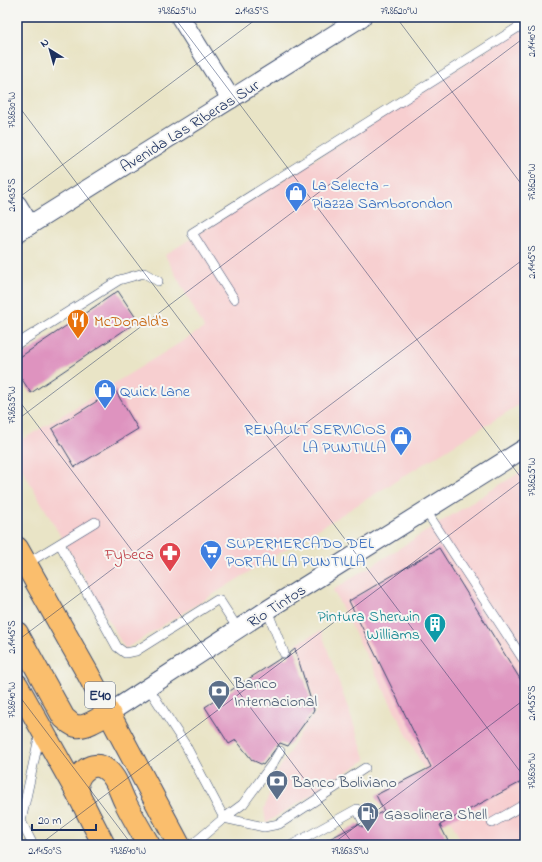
<svg xmlns="http://www.w3.org/2000/svg" width="542" height="862" font-family="'Indie Flower',sans-serif">
	<style>
		.built { fill: #f7cfd0 }
		.building { fill: #de93bf }
		.lines { fill: none; stroke-linecap: round; stroke-linejoin: round }
		.service-casing { stroke: #3a4a6e; stroke-width: 10 }
		.minor-casing { stroke: #3a4a6e; stroke-width: 20 }
		.trunk-casing { stroke: #3a4a6e; stroke-width: 24 }
		.service { stroke: #fff; stroke-width: 9 }
		.minor { stroke: #fff; stroke-width: 18 }
		.trunk { stroke: #fabe6d; stroke-width: 22 }
		.ticks { fill: none; stroke: #1b2f5e; stroke-width: 1; stroke-opacity: 0.45 }
		.labels { text-anchor: middle; stroke-width: 4; stroke-linejoin: round; paint-order: stroke }
		.shield { fill: #f6f6f2; stroke: #5d6b8a; stroke-width: 1 }
		.shield-label { font-size: 15px; font-weight: bold; fill: #1b2f5e }
		.street-label { font-size: 16px; fill: #1b2f5e; stroke: #f6f6f2 }
		.shop-label { font-size: 16px; fill: #366cbe; stroke: #f6f6f2; text-anchor: start }
		.food-label { font-size: 16px; fill: #c56008; stroke: #f6f6f2; text-anchor: start }
		.health-label { font-size: 16px; fill: #be3a42; stroke: #f6f6f2; text-anchor: end }
		.culture-label { font-size: 16px; fill: #0d838f; stroke: #f6f6f2; text-anchor: end }
		.service-label { font-size: 16px; fill: #4e5e75; stroke: #f6f6f2; text-anchor: start }
		.neatline { fill: none; stroke: #1b2f5e; stroke-width: 1.5 }
		.ticks-label { font-size: 10px; text-anchor: middle; fill: #1b2f5e }
	</style>
	<rect width="100%" height="100%" fill="#f6f6f2"/>
	<filter id="ink" filterUnits="userSpaceOnUse"><feTurbulence type="fractalNoise" baseFrequency=".025" numOctaves="2"/><feDisplacementMap in="SourceGraphic" scale="8" xChannelSelector="R" yChannelSelector="G"/><feConvolveMatrix kernelMatrix="1 2 1 2 8 2 1 2 1" color-interpolation-filters="sRGB"/></filter>
	<filter id="wash" filterUnits="userSpaceOnUse"><feTurbulence type="fractalNoise" baseFrequency=".012" numOctaves="4" result="noise"/><feDisplacementMap in="SourceGraphic" scale="16" xChannelSelector="R" yChannelSelector="G"/><feGaussianBlur stdDeviation="0.9" result="paint"/><feColorMatrix in="noise" values="0 0 0 0 0 0 0 0 0 0 0 0 0 0 0 0 0 1.4 0 .05"/><feComposite in="paint" operator="in"/></filter>
	<g filter="url(#wash)">
		<rect width="100%" height="100%" fill="#e9e4c6"/>
		<g class="built">
			<polygon points="525,26 525,401 125,649 17,460 17,443 204,328 165,255"/>
			<polygon points="525,469 525,845 463,845 333,590"/>
			<polygon points="321,631 366,760 266,823 264,809 278,771 306,724 317,711 297,643"/>
		</g>
		<g id="blocks">
			<g class="building">
				<polygon points="118,291 138,321 31,393 17,372 17,359"/>
				<polygon points="115,390 138,429 75,467 52,429"/>
				<polygon points="439,548 525,687 525,780 440,825 450,845 318,845 358,824 362,827 366,826 368,824 368,819 384,811 376,795 431,767 349,601"/>
				<polygon points="295,649 314,710 288,746 280,743 263,765 252,760 236,740 229,744 205,707 281,658 287,658 289,656 290,653"/>
			</g>
		</g>
	</g>
	<g filter="url(#ink)">
		<use href="#blocks" fill-opacity="0" stroke="#3a4a6e" stroke-width="1"/>
		<g class="lines">
			<g class="service-casing">
				<g id="service">
					<polyline points="234,299 192,233 525,23"/>
					<polyline points="17,344 119,280 144,273 158,281"/>
					<polyline points="426,511 525,662"/>
					<polyline points="60,544 117,647 125,653 136,651 217,600 220,601 238,629"/>
					<polyline points="26,564 95,522"/>
					<polyline points="267,610 284,653"/>
					<polyline points="148,687 186,746 224,818 264,827 279,824 365,768"/>
					<polyline points="492,823 525,804"/>
					<polyline points="33,845 21,821 40,733"/>
					<polyline points="192,845 224,818 243,804 273,763 280,751"/>
					<polyline points="292,845 357,809 363,821"/>
				</g>
			</g>
			<g class="minor-casing">
				<g id="minor">
					<polyline points="180,17 231,99"/>
					<polyline points="17,204 30,225"/>
					<polyline points="17,233 362,17"/>
					<polyline points="109,713 267,610 525,448"/>
				</g>
			</g>
			<g class="trunk-casing">
				<g id="trunk">
					<polyline points="17,548 88,674 179,845"/>
					<path d="M17,633l47,85c4,3 8,8 13,8 8,2 25,-9 32,-13"/>
					<polyline points="17,685 79,796 104,845"/>
					<path d="M79,796c0,-4 -2,-8 -2,-12 2,-12 15,-23 27,-16 12,7 15,22 21,34 7,14 16,29 24,43"/>
				</g>
			</g>
			<use href="#service" class="service"/>
			<use href="#minor" class="minor"/>
			<use href="#trunk" class="trunk"/>
		</g>
	</g>
	<path class="ticks" d="M174,17l351,466M396,17l129,172M17,104l508,674M17,199l242,-182M17,398l337,447M17,420l508,-383M17,641l508,-383M17,693l115,152M39,845l486,-367M331,845l194,-146"/>
	<defs>
		<g id="shop-pin" transform="scale(1.15)"><path d="M0 17L-7.5 6A9.5 9.5 0 1 1 7.5 6Z" fill="#3f7fe0" stroke="#f6f6f2"/><path d="M-5-2.5h2.3a2.7 3.5 0 0 1 5.4 0H5L5.5 6h-11ZM-1.5-2.5h3a1.5 2.3 0 0 0-3 0Z" fill="#fff"/></g>
		<g id="restaurant-pin" transform="scale(1.15)"><path d="M0 17L-7.5 6A9.5 9.5 0 1 1 7.5 6Z" fill="#e8710a" stroke="#f6f6f2"/><path d="M-5-6h1v4h1v-4h1v4h1v-4h1v5L-1.5 .5V6h-2V.5L-5-1ZM5-6V6H3V1.5H1.5Q1.5-4 5-6Z" fill="#fff"/></g>
		<g id="supermarket-pin" transform="scale(1.15)"><path d="M0 17L-7.5 6A9.5 9.5 0 1 1 7.5 6Z" fill="#3f7fe0" stroke="#f6f6f2"/><path d="M-6-5.5h2.5l.6 2H6L4.5 2H-2.5L-4.4-4H-6ZM-1.5 3.2a1.3 1.3 0 1 0 .1 0ZM3 3.2a1.3 1.3 0 1 0 .1 0Z" fill="#fff"/></g>
		<g id="pharmacy-pin" transform="scale(1.15)"><path d="M0 17L-7.5 6A9.5 9.5 0 1 1 7.5 6Z" fill="#e0444e" stroke="#f6f6f2"/><path d="M-2-6h4v4h4v4h-4v4h-4v-4h-4v-4h4Z" fill="#fff"/></g>
		<g id="building-pin" transform="scale(1.15)"><path d="M0 17L-7.5 6A9.5 9.5 0 1 1 7.5 6Z" fill="#0f9aa8" stroke="#f6f6f2"/><path d="M-4-6H4V6H1V3H-1V6H-4ZM-2.5-4.3h1.7v1.8h-1.7ZM.8-4.3h1.7v1.8H.8ZM-2.5-1h1.7V.8h-1.7ZM.8-1h1.7V.8H.8Z" fill="#fff"/></g>
		<g id="bank-pin" transform="scale(1.15)"><path d="M0 17L-7.5 6A9.5 9.5 0 1 1 7.5 6Z" fill="#5c6f8a" stroke="#f6f6f2"/><path d="M-6-4H6V4H-6ZM0-2.3a2.3 2.3 0 1 0 0 4.6a2.3 2.3 0 1 0 0-4.6Z" fill="#fff"/></g>
		<g id="fuel-pin" transform="scale(1.15)"><path d="M0 17L-7.5 6A9.5 9.5 0 1 1 7.5 6Z" fill="#5c6f8a" stroke="#f6f6f2"/><path d="M-5.5-6h7V0h2V4h1.3V-2.5L3-4.5l.8-.8L6-3V5H2.5V1h-1V6h-7ZM-4.2-4.7v3.2H.2V-4.7Z" fill="#fff"/></g>
	</defs>
	<g fill-rule="evenodd">
		<use href="#shop-pin" x="296" y="193"/>
		<use href="#restaurant-pin" x="78" y="320"/>
		<use href="#shop-pin" x="105" y="390"/>
		<use href="#shop-pin" x="401" y="437"/>
		<use href="#supermarket-pin" x="211" y="551"/>
		<use href="#pharmacy-pin" x="170" y="553"/>
		<use href="#building-pin" x="435" y="624"/>
		<use href="#bank-pin" x="219" y="691"/>
		<use href="#bank-pin" x="277" y="781"/>
		<use href="#fuel-pin" x="368" y="813"/>
	</g>
	<g class="labels">
		<rect class="shield" x="85" y="682" width="30" height="26" rx="3"/>
		<g class="shield-label">
			<text x="100" y="700">E40</text>
		</g>
		<g class="street-label">
			<text transform="translate(189 125) rotate(-32)" y="6">Avenida Las Riberas Sur</text>
			<text transform="translate(276 605) rotate(-33)" y="6">Rio Tintos</text>
		</g>
		<g class="shop-label">
			<text x="312" y="190">La Selecta -<tspan x="312" dy="18">Piazza Samborondon</tspan></text>
			<text x="120" y="396">Quick Lane</text>
			<text x="386" y="434" text-anchor="end">RENAULT SERVICIOS<tspan x="386" dy="18">LA PUNTILLA</tspan></text>
			<text x="226" y="548">SUPERMERCADO DEL<tspan x="226" dy="18">PORTAL LA PUNTILLA</tspan></text>
		</g>
		<g class="food-label">
			<text x="94" y="326">McDonald's</text>
		</g>
		<g class="health-label">
			<text x="154" y="559">Fybeca</text>
		</g>
		<g class="culture-label">
			<text x="420" y="621">Pintura Sherwin<tspan x="420" dy="18">Williams</tspan></text>
		</g>
		<g class="service-label">
			<text x="234" y="688">Banco<tspan x="234" dy="18">Internacional</tspan></text>
			<text x="292" y="787">Banco Boliviano</text>
			<text x="384" y="819">Gasolinera Shell</text>
		</g>
	</g>
	<rect width="542" height="862" fill="none" stroke="#f6f6f2" stroke-width="44"/>
	<g transform="translate(50 50) rotate(323)" stroke="#f6f6f2" stroke-width="3" paint-order="stroke">
	<path d="M0-3L7 15L0 10L-7 15Z" fill="#1b2f5e"/>
	<text y="-6" font-size="11" font-weight="bold" text-anchor="middle" fill="#1b2f5e">N</text>
	</g>
	<path d="M32 824v6h64v-6" fill="none" stroke="#1b2f5e" stroke-width="2"/>
	<text x="38" y="824" font-size="12" fill="#1b2f5e" stroke="#f6f6f2" stroke-width="3" paint-order="stroke">20 m</text>
	<rect x="22" y="22" width="498" height="818" class="neatline"/>
	<g class="ticks-label">
		<text x="177" y="14">79.8625°W</text>
		<text x="252" y="14">2.1435°S</text>
		<text x="399" y="14">79.8620°W</text>
		<text transform="translate(531 41) rotate(-90)" y="4">2.1440°S</text>
		<text transform="translate(11 110) rotate(-90)" y="4">79.8630°W</text>
		<text transform="translate(531 182) rotate(-90)" y="4">79.8620°W</text>
		<text transform="translate(11 195) rotate(-90)" y="4">2.1435°S</text>
		<text transform="translate(531 262) rotate(-90)" y="4">2.1445°S</text>
		<text transform="translate(11 405) rotate(-90)" y="4">79.8635°W</text>
		<text transform="translate(531 477) rotate(-90)" y="4">79.8625°W</text>
		<text transform="translate(11 637) rotate(-90)" y="4">2.1445°S</text>
		<text transform="translate(11 700) rotate(-90)" y="4">79.8640°W</text>
		<text transform="translate(531 703) rotate(-90)" y="4">2.1455°S</text>
		<text transform="translate(531 771) rotate(-90)" y="4">79.8630°W</text>
		<text x="45" y="854">2.1450°S</text>
		<text x="128" y="854">79.8640°W</text>
		<text x="350" y="854">79.8635°W</text>
	</g>
</svg>
